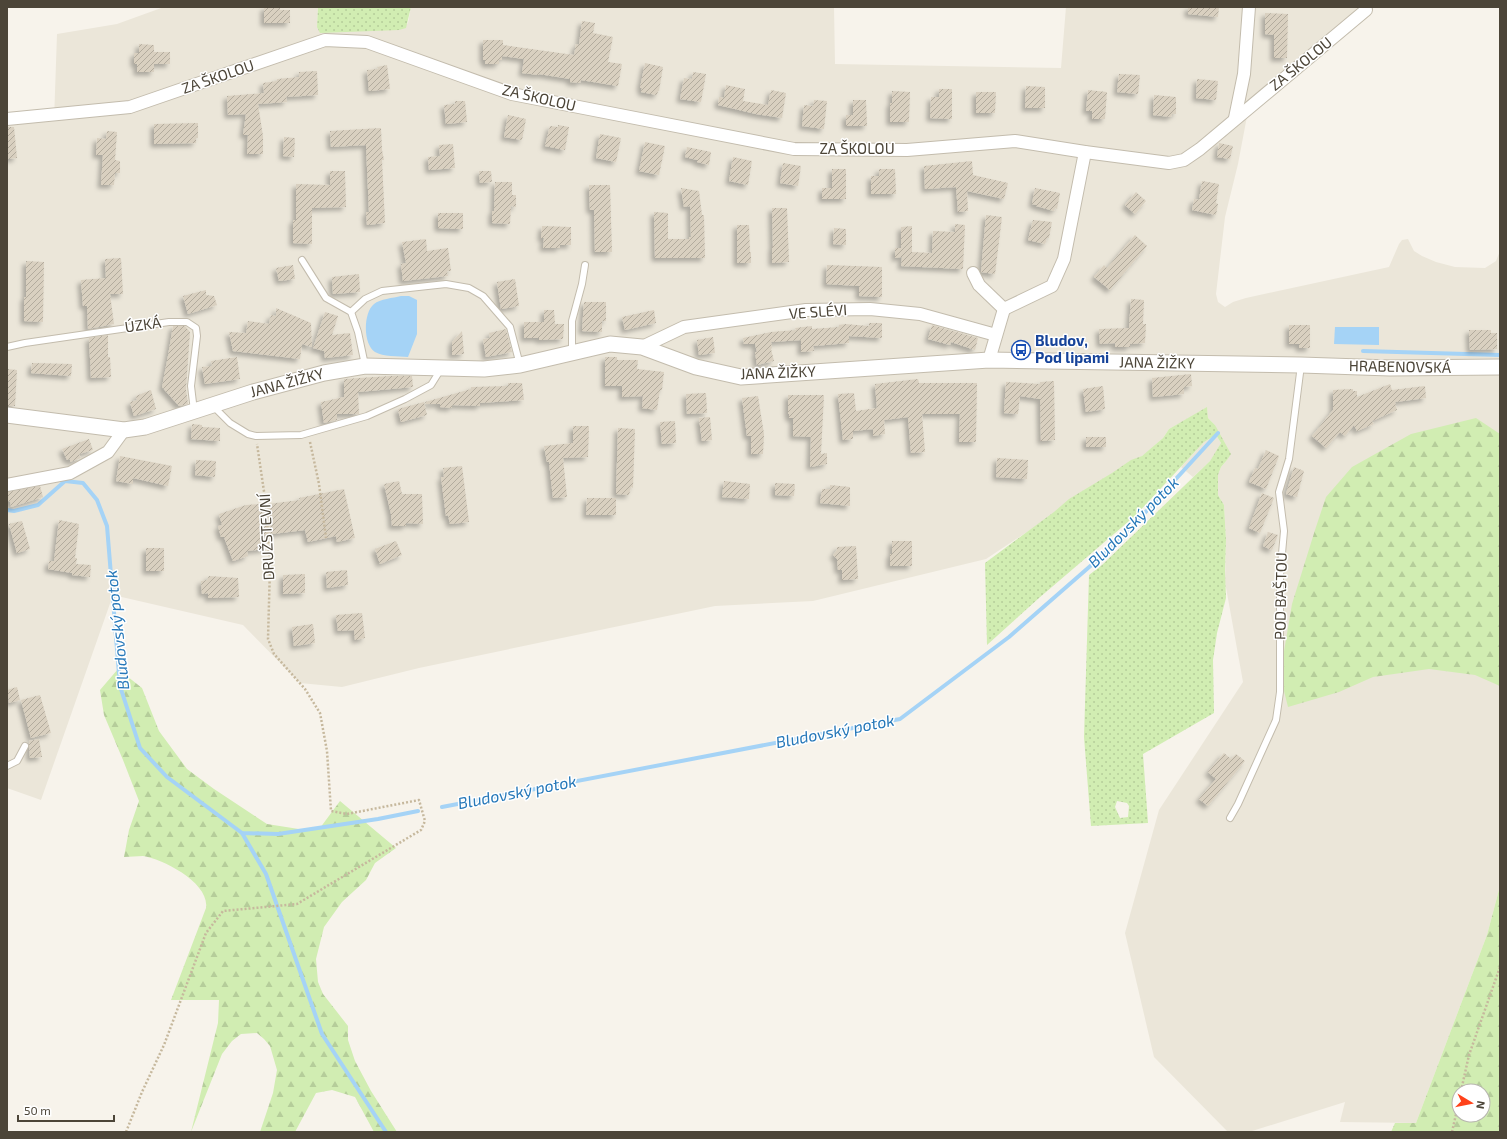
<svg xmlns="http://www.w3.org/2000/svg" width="1507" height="1139" font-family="'Exo 2',sans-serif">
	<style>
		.residential { fill: #ebe6d9 }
		.grass { fill: url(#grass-dots); fill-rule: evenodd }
		.forest { fill: url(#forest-firs); fill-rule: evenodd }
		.water { fill: #a5d3f6 }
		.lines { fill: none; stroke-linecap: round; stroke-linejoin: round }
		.stream { stroke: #a5d3f6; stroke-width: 4 }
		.building { fill: url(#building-hatch); filter: url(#shadow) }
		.service-casing { stroke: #c3bcad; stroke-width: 8 }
		.minor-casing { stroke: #c3bcad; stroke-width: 14 }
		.tertiary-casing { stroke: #c3bcad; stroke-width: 17 }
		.path { stroke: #c6b89d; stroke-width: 2.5; stroke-dasharray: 2 2; stroke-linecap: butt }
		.service { stroke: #fff; stroke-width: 6 }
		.minor { stroke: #fff; stroke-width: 12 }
		.tertiary { stroke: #fff; stroke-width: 15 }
		.labels { text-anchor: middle; stroke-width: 3; stroke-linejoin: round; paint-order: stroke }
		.street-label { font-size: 15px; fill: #4c4538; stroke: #fff }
		.transit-label { font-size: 15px; font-weight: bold; fill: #164399; stroke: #fff; text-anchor: start }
		.water-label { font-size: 16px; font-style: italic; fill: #2678b9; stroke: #fff }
	</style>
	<defs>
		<pattern id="grass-dots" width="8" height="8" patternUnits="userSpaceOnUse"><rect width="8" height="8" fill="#d1edb2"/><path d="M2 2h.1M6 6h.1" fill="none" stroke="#b5cd9a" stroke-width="1.8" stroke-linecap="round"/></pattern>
		<pattern id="forest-firs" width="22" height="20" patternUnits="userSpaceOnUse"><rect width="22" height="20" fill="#d1edb2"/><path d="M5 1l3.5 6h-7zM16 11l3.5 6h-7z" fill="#b5cd9a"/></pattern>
		<pattern id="building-hatch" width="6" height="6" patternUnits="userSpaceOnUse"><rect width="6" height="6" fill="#d9d0c0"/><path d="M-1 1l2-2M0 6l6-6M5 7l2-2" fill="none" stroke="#b2ab9d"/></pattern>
		<filter id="shadow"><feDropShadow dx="-3.5" dy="3.5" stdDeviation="2" flood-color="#0004"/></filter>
	</defs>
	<rect width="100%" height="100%" fill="#f7f3eb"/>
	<g class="residential">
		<polygon points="164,7 318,7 317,27 381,30 399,30 408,23 411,7 834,7 835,64 1061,68 1066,7 1360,7 1248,111 1238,164 1225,217 1216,294 1218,302 1225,307 1233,302 1246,298 1389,267 1399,244 1402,240 1408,239 1414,251 1422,256 1436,262 1455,267 1485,268 1496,261 1500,251 1500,886 1487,935 1416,1123 1340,1122 1345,1102 1249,1132 1228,1132 1154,1057 1125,933 1159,810 1243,682 1225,582 1226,540 1224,505 1218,495 1218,475 1221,467 1227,460 1215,425 1208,418 1207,408 1169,429 1163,438 1145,454 986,559 813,601 715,606 419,668 342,687 300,683 243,625 113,595 41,800 7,788 7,125 54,121 57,34 117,24"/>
		<polygon points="1216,435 1221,443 1218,449 1210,461 1193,477 1181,467 1204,442"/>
	</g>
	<g class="grass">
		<polygon points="318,7 411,7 406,28 399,30 320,33 317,27"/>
		<path d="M1207,407l1,11 7,7 16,29 -4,6 -6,7 -3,8v20l6,10 2,35 -1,31 1,27 -9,35 -4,27 1,53 -71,41 5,69 -57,3 -7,-89 5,-162 13,-10 108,-104 11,-18 -5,-8 -12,7 -69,74 -96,82 -52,47 -2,-82 69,-51 15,-13 43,-26 19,-13 11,-4 21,-18 6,-9zM1117,801l10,2 2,3 -1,11 -8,1 -5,-11z"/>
	</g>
	<g class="forest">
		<polygon points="1476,418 1500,434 1500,686 1475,675 1429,669 1373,677 1339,692 1288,707 1280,675 1292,604 1315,530 1326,497 1352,467 1411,434"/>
		<path d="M118,669l24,19 17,43 28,38 27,20 53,35 38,6 15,-2 20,-27 56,47 -21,15 -9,17 -24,22 -18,25 -8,32 2,23 5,12 25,32v14l7,21 16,30 26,41h-23l-19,-35 -23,-7 -16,3 -21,39h-35l13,-39 4,-23 -7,-24 -6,-7 -7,-6 -16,1 -9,7 -10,13 -31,78 27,-109 1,-23h-48l35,-92c4,-25 -43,-49 -63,-52 -6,0 -13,1 -19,1l5,-27 10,-29 -16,-41 -19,-45 -4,-25z"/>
		<path d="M1500,886v246h-109l4,-9h21l71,-188zM1459,1091h24v24h-24z"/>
	</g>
	<g class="water">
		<path d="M401,296h8l8,4v34l-9,23c-10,-1 -25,0 -33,-5 -12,-8 -12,-39 -1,-48 6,-5 19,-6 27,-8z"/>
		<polygon points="1335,327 1379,327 1379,345 1334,344"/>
	</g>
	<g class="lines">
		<g class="stream">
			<polyline points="1363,351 1500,355"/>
			<polyline points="7,510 14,511 38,505 65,481 83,483 97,500 107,526 120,686 140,748 167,777 242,833 278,834 378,819 418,811"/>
			<polyline points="442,807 900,719 1009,637 1119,541 1218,433"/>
			<polyline points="242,833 266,874 322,1034 386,1132"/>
		</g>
	</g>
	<g class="building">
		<polygon points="264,7 280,7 280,10 290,10 290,23 264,23"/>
		<polygon points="1188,7 1219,7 1218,17 1188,14"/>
		<polygon points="1265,13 1288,14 1287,58 1274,58 1274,35 1265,34"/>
		<polygon points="582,21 595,23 593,33 613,37 608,62 622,64 618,86 581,80 580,83 570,82 570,79 539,74 539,75 522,73 524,59 502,56 502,60 499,60 499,64 485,64 485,60 483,60 483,40 503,40 503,45 574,55 576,44 579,45"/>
		<polygon points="139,44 154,45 154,52 170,52 170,64 154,64 154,72 137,72 137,64 134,64 134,53 139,53"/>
		<polygon points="645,63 663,67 659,91 658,91 657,95 641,92 642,88 640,88"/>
		<polygon points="387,65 390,89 369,91 367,70 378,69 377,67"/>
		<polygon points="317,71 318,95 286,97 287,102 258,104 263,136 263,154 247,154 248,135 243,135 246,114 228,115 227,96 264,93 263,83 277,81 277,79 299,77 299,72"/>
		<polygon points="693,72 706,74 701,102 680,99 684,78 692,79"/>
		<polygon points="1119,74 1140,75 1138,94 1117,92"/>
		<polygon points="1197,79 1218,81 1216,100 1196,98"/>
		<polygon points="726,85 745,89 743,101 768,105 771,90 786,93 782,118 756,114 718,105 719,97 724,98"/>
		<polygon points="1026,86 1045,87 1045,108 1025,108"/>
		<polygon points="939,89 952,89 952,119 930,118 931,97 939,97"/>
		<polygon points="1088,90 1107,92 1105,119 1092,119 1092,111 1086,111"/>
		<polygon points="892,91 910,92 909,122 890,122 890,103 892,103"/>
		<polygon points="976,92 996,92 995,113 976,113"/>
		<polygon points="1154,95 1176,97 1176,114 1172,114 1171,117 1153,115"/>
		<polygon points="814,100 827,101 824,129 802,126 804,105 813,106"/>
		<polygon points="853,100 866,100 867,126 846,126 846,115 853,115"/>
		<polygon points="455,101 465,101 467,122 446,124 444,105 455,104"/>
		<polygon points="508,115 526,119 522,140 504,137"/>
		<polygon points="198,123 198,138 196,138 196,143 154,144 154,124"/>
		<polygon points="558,125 569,127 565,150 545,146 550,126 558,127"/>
		<polygon points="7,127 14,127 17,158 7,159"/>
		<polygon points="381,128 382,150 384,160 382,160 385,223 367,225 366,212 369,212 366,145 331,147 330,131"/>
		<polygon points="107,131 117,132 115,160 120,161 120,173 115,173 114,185 101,185 103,155 96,155 97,138 106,139"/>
		<polygon points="600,134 621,138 616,162 596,158"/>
		<polygon points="284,137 295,138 294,157 283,156"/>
		<polygon points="645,142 665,146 659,175 639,171"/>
		<polygon points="1219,143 1233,146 1230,159 1217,157"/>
		<polygon points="453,144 455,168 429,170 428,157 440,156 439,145"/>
		<polygon points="687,147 711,152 709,165 697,162 697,160 685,157"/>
		<polygon points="733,157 752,161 748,185 729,181"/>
		<polygon points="972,161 973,175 1008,183 1004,199 967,191 968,211 958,212 956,187 925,189 924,166"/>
		<polygon points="783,163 801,166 798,186 780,183"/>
		<polygon points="832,169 846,169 846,199 822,199 822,188 832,188"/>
		<polygon points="879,169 895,169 896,194 871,194 871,176 879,176"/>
		<polygon points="330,171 345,171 346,207 312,208 312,244 293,243 293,220 296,220 296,184 330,185"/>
		<polygon points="479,171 491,171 492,182 480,183"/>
		<polygon points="1202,181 1219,184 1216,203 1218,204 1216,215 1192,210 1194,199 1199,200"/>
		<polygon points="495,182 512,182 512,195 516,195 516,207 511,206 510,224 492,223 492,211 494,211"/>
		<polygon points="589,185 610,185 612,252 595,252 594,210 590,210"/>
		<polygon points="681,188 699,191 702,215 704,215 705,258 655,258 654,212 668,213 668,239 689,239 689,237 691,237 690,206 684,207"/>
		<polygon points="1035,188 1060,193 1057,209 1055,208 1054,211 1036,206 1036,205 1032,204"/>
		<polygon points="1136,192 1146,201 1135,214 1125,205"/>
		<polygon points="772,208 787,208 789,262 772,263 772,247 773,247"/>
		<polygon points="438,213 463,213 463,229 438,228"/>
		<polygon points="986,215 1002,217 995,274 981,272"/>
		<polygon points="1033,220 1052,222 1049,238 1047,238 1045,244 1028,240"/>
		<polygon points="955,224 965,225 963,269 901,266 902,257 895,258 895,248 901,248 901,227 912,226 912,252 932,253 933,231 955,232"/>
		<polygon points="737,225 749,225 750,252 751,252 751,263 737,263"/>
		<polygon points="542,226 571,227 571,245 560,245 560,248 543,248 544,238 541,238"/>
		<polygon points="834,228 846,229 846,245 833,244"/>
		<polygon points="1135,235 1147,246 1110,290 1094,277 1104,265 1107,268"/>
		<polygon points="426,239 427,251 448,248 451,271 447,271 448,276 403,281 401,264 406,263 402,242"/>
		<polygon points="121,258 123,294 110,294 114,324 88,329 87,306 83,306 81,280 106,278 105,259"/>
		<polygon points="26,261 44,262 43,322 24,321 24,297 26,297"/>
		<polygon points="293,265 295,279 279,281 276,268"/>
		<polygon points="827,265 882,267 882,297 859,296 859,286 826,284"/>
		<polygon points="359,274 360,292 333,294 332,277"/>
		<polygon points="515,279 519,306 501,309 497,282"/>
		<polygon points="206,290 206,295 214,296 217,305 188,314 183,296"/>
		<polygon points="1131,299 1144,300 1143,324 1146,324 1145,343 1130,344 1130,347 1115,347 1115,343 1100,344 1099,329 1129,328"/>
		<polygon points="584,302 606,302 606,321 602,321 602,332 582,331"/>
		<polygon points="276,308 311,323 312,347 302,344 300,359 233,351 229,332 246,333 248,321 269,324 271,315 276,316"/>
		<polygon points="544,310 554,310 555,324 564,324 563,339 539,340 539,338 524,338 524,322 544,322"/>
		<polygon points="654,310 656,323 625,330 622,317"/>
		<polygon points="325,312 338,316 332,335 350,333 353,355 325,358 324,351 313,348"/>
		<polygon points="869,323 882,323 882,338 849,336 849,343 813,346 814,351 801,352 801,340 771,342 772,348 771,349 774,361 757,365 755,352 757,352 755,344 744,344 743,338 771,332 796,330 795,328 812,326 812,329 839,327 839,325 845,324 869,326"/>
		<polygon points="932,325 978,338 975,350 951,342 950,345 928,339"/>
		<polygon points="1289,325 1310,325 1310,348 1299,348 1299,344 1289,344"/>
		<polygon points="173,326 185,326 190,332 186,389 188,404 179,406 162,387 168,356"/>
		<polygon points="506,329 512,352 486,357 483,339 490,338 489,333"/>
		<polygon points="1469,330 1491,330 1491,333 1497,333 1497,349 1470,350"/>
		<polygon points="462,331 464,354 452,355 452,342"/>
		<polygon points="108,335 108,357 110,357 111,377 91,378 89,338"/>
		<polygon points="713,337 715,353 699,355 697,340"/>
		<polygon points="237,357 240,379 205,384 202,367 212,366 211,361"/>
		<polygon points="605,357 617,357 617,360 638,360 637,369 664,372 662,390 660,390 657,410 642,408 643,396 622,397 622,386 605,386"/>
		<polygon points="32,363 72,364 71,376 31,373"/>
		<polygon points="7,369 17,370 15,406 7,406"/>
		<polygon points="1191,374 1192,386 1184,387 1184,394 1153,397 1152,378"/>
		<polygon points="390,376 412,376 413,387 358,392 359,414 337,414 337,420 324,423 321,402 344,397 344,379"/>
		<polygon points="918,379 919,383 977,383 976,442 959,442 960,414 922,414 925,452 911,453 908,417 884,420 885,434 873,436 873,429 853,431 853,439 843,440 838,394 854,393 856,411 877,408 875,384"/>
		<polygon points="1054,381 1055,440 1041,441 1040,399 1020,396 1018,414 1004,413 1006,382 1040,384 1040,382"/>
		<polygon points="508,383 522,383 524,400 480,403 480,406 452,405 452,408 440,407 440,404 426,404 425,402 471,389 471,387 508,386"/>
		<polygon points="1390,384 1392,390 1425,386 1426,398 1395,402 1397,410 1372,421 1374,424 1357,431 1354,425 1345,436 1340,432 1326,448 1312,436 1333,410 1333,390 1353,389 1353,391 1357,391 1357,397"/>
		<polygon points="1103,386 1105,409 1086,412 1083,389"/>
		<polygon points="151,390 156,409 134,416 130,402 137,400 136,396"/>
		<polygon points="706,393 707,413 687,414 686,394"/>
		<polygon points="788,395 824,395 821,454 827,453 827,464 810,467 811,437 793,436 793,418 789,418 789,414 788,414"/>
		<polygon points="758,396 764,434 763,454 751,454 751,436 747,436 742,398"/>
		<polygon points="424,402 427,415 401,422 398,409"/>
		<polygon points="710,417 712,440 702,441 699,418"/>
		<polygon points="675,421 676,443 662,444 660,422"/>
		<polygon points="192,424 202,425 202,427 220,428 220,441 191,439"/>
		<polygon points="573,426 589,426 588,457 563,458 567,497 553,498 549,462 547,462 544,446 573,443"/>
		<polygon points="618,428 635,429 633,488 631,487 629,495 616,494"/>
		<rect x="1086" y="437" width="20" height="10"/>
		<polygon points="89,439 93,450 79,454 81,458 70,462 70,459 67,460 62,449"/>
		<polygon points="1266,450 1279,456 1266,489 1249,482 1255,468 1258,469"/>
		<polygon points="120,456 172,466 168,486 133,478 133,484 116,481"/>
		<polygon points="997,458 1028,460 1027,479 996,477"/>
		<polygon points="196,460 216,461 215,477 195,475"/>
		<polygon points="462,466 469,522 450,524 448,515 446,516 441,477 444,477 443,468"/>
		<polygon points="1294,467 1304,471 1297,497 1286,494"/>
		<polygon points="399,481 402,494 422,494 423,524 406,523 406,526 392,526 391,514 384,484"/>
		<polygon points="724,481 750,484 749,499 722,497"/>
		<polygon points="775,483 795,484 794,496 775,495"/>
		<polygon points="830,485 850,487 850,506 820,503 822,489 830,489"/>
		<polygon points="40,486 43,497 11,507 10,501 7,502 7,492"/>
		<polygon points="344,489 355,538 337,542 336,536 308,542 305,530 264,535 265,549 247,551 248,556 233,561 224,537 221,537 218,526 222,525 219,514 246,505 260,504 260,505 300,500 299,498"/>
		<polygon points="1262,493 1274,498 1260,533 1249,528"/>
		<polygon points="587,498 616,498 616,515 586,515"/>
		<polygon points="59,520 79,524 75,558 77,558 76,564 91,565 90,577 72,575 72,573 48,569 49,561 54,561"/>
		<polygon points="22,521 30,549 17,553 9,524"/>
		<polygon points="1268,532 1278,535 1272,550 1263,546"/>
		<polygon points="396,541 402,555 380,564 375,549"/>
		<polygon points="892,541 912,541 912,566 890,566 890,554 892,554"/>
		<polygon points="856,546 858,579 842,580 842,570 838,570 837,559 833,555 837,550 837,547"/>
		<rect x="146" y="548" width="18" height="23"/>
		<polygon points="347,570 348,585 327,588 326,572"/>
		<polygon points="305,574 305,593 283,594 283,575"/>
		<polygon points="209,576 238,578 239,597 208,598 208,593 202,594 201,581 207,580"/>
		<polygon points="362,613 365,638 355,640 354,630 338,631 336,615"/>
		<polygon points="313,624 315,643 294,646 292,627"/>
		<polygon points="17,687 20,700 9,703 7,690"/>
		<polygon points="40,695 51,733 31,738 21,700"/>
		<polygon points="39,739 42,757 30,758 29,741"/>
		<polygon points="1224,753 1231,759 1236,754 1245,761 1208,806 1199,799 1216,779 1208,772"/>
	</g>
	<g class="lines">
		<g class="service-casing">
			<g id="service">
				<polyline points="302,260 326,298 351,312 358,332 365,365"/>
				<polyline points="351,312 365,299 382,291 446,284 469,288 483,296 510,327 520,365"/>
				<polyline points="7,347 25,343 169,322 187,322 196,328 197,336 191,386 194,411"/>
				<polyline points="572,352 572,321 582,284 585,265"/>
				<polyline points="213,406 230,423 248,434 256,436 301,435 367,416 405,399 431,385 441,369"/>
				<polyline points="7,766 17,761 25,746"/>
				<polyline points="1230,818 1238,804 1276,720 1280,692 1280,576 1284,531 1279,492 1289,459 1301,365"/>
			</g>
		</g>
		<g class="minor-casing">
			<g id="minor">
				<polyline points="1235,118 1244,74 1249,7"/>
				<polyline points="7,119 130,107 325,40 367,42 512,94 794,149 907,150 1015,141 1085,152 1169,163 1184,160 1200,149 1366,10"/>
				<polyline points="973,273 979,285 1004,309"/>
				<polyline points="1004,309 1052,286 1064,259 1085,152"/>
				<polyline points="642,347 684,327 806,310 870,309 920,314 996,335"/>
				<polyline points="989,360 1004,309"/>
				<polyline points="7,485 70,473 108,452 124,430"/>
			</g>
		</g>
		<g class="tertiary-casing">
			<polyline id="tertiary" points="7,415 124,430 145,427 253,392 324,373 365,366 484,369 520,365 610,344 642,347 696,367 741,377 989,360 1301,365 1390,368 1500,367"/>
		</g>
		<g class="path">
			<polyline points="310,442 319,484 326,538"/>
			<polyline points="1461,1091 1469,1055 1500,967"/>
			<polyline points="126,1132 142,1092 164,1045 206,933 223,911 297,904 421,830 425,821 419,800 347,814 331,811 327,751 320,713 305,689 274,654 268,639 270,567 266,505 257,444"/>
			<polyline points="1452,1132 1459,1101"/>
		</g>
		<use href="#service" class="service"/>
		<use href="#minor" class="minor"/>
		<use href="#tertiary" class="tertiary"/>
	</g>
	<defs>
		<g id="bus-ring" transform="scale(1)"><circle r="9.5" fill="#fff" stroke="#1a4fb4" stroke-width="1.5"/><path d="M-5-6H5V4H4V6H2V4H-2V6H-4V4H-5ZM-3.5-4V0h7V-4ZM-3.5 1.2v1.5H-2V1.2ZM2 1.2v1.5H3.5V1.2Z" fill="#1a4fb4"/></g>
	</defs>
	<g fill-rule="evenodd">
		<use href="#bus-ring" x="1021" y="350"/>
	</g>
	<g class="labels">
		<g class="street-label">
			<text transform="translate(1301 64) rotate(-39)" y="5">ZA ŠKOLOU</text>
			<text transform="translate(218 77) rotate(-19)" y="5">ZA ŠKOLOU</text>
			<text transform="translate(539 98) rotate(13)" y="5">ZA ŠKOLOU</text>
			<text x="857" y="154">ZA ŠKOLOU</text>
			<text transform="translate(818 312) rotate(-4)" y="5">VE SLÉVI</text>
			<text transform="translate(143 325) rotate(-8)" y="5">ÚZKÁ</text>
			<text transform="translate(1157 363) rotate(1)" y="5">JANA ŽIŽKY</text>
			<text transform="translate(1400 367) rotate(1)" y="5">HRABENOVSKÁ</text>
			<text transform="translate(778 373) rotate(-2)" y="5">JANA ŽIŽKY</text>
			<text transform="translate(287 383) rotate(-15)" y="5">JANA ŽIŽKY</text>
			<text transform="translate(267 537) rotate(-93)" y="5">DRUŽSTEVNÍ</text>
			<text transform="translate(1281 596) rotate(-89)" y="5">POD BAŠTOU</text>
		</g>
		<g class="transit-label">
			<text x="1035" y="346">Bludov,<tspan x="1035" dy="17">Pod lipami</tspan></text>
		</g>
		<g class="water-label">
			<text transform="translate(1133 522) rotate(-45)" y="6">Bludovský potok</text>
			<text transform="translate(117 630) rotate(-96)" y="6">Bludovský potok</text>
			<text transform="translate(835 731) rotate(-11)" y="6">Bludovský potok</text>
			<text transform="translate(517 792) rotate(-11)" y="6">Bludovský potok</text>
		</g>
	</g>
	<rect width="1507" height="1139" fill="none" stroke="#4c4538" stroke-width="16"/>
	<g transform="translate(1471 1103) rotate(100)"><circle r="19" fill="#ffffff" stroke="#b7b5af"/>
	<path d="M0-3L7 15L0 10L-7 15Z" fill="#ff421a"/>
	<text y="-6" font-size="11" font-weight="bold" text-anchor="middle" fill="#4c4538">N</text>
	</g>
	<path d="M18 1115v6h96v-6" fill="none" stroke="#4c4538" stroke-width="2"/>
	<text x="24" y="1115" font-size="12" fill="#4c4538" stroke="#ffffff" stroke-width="3" paint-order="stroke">50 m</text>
</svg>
